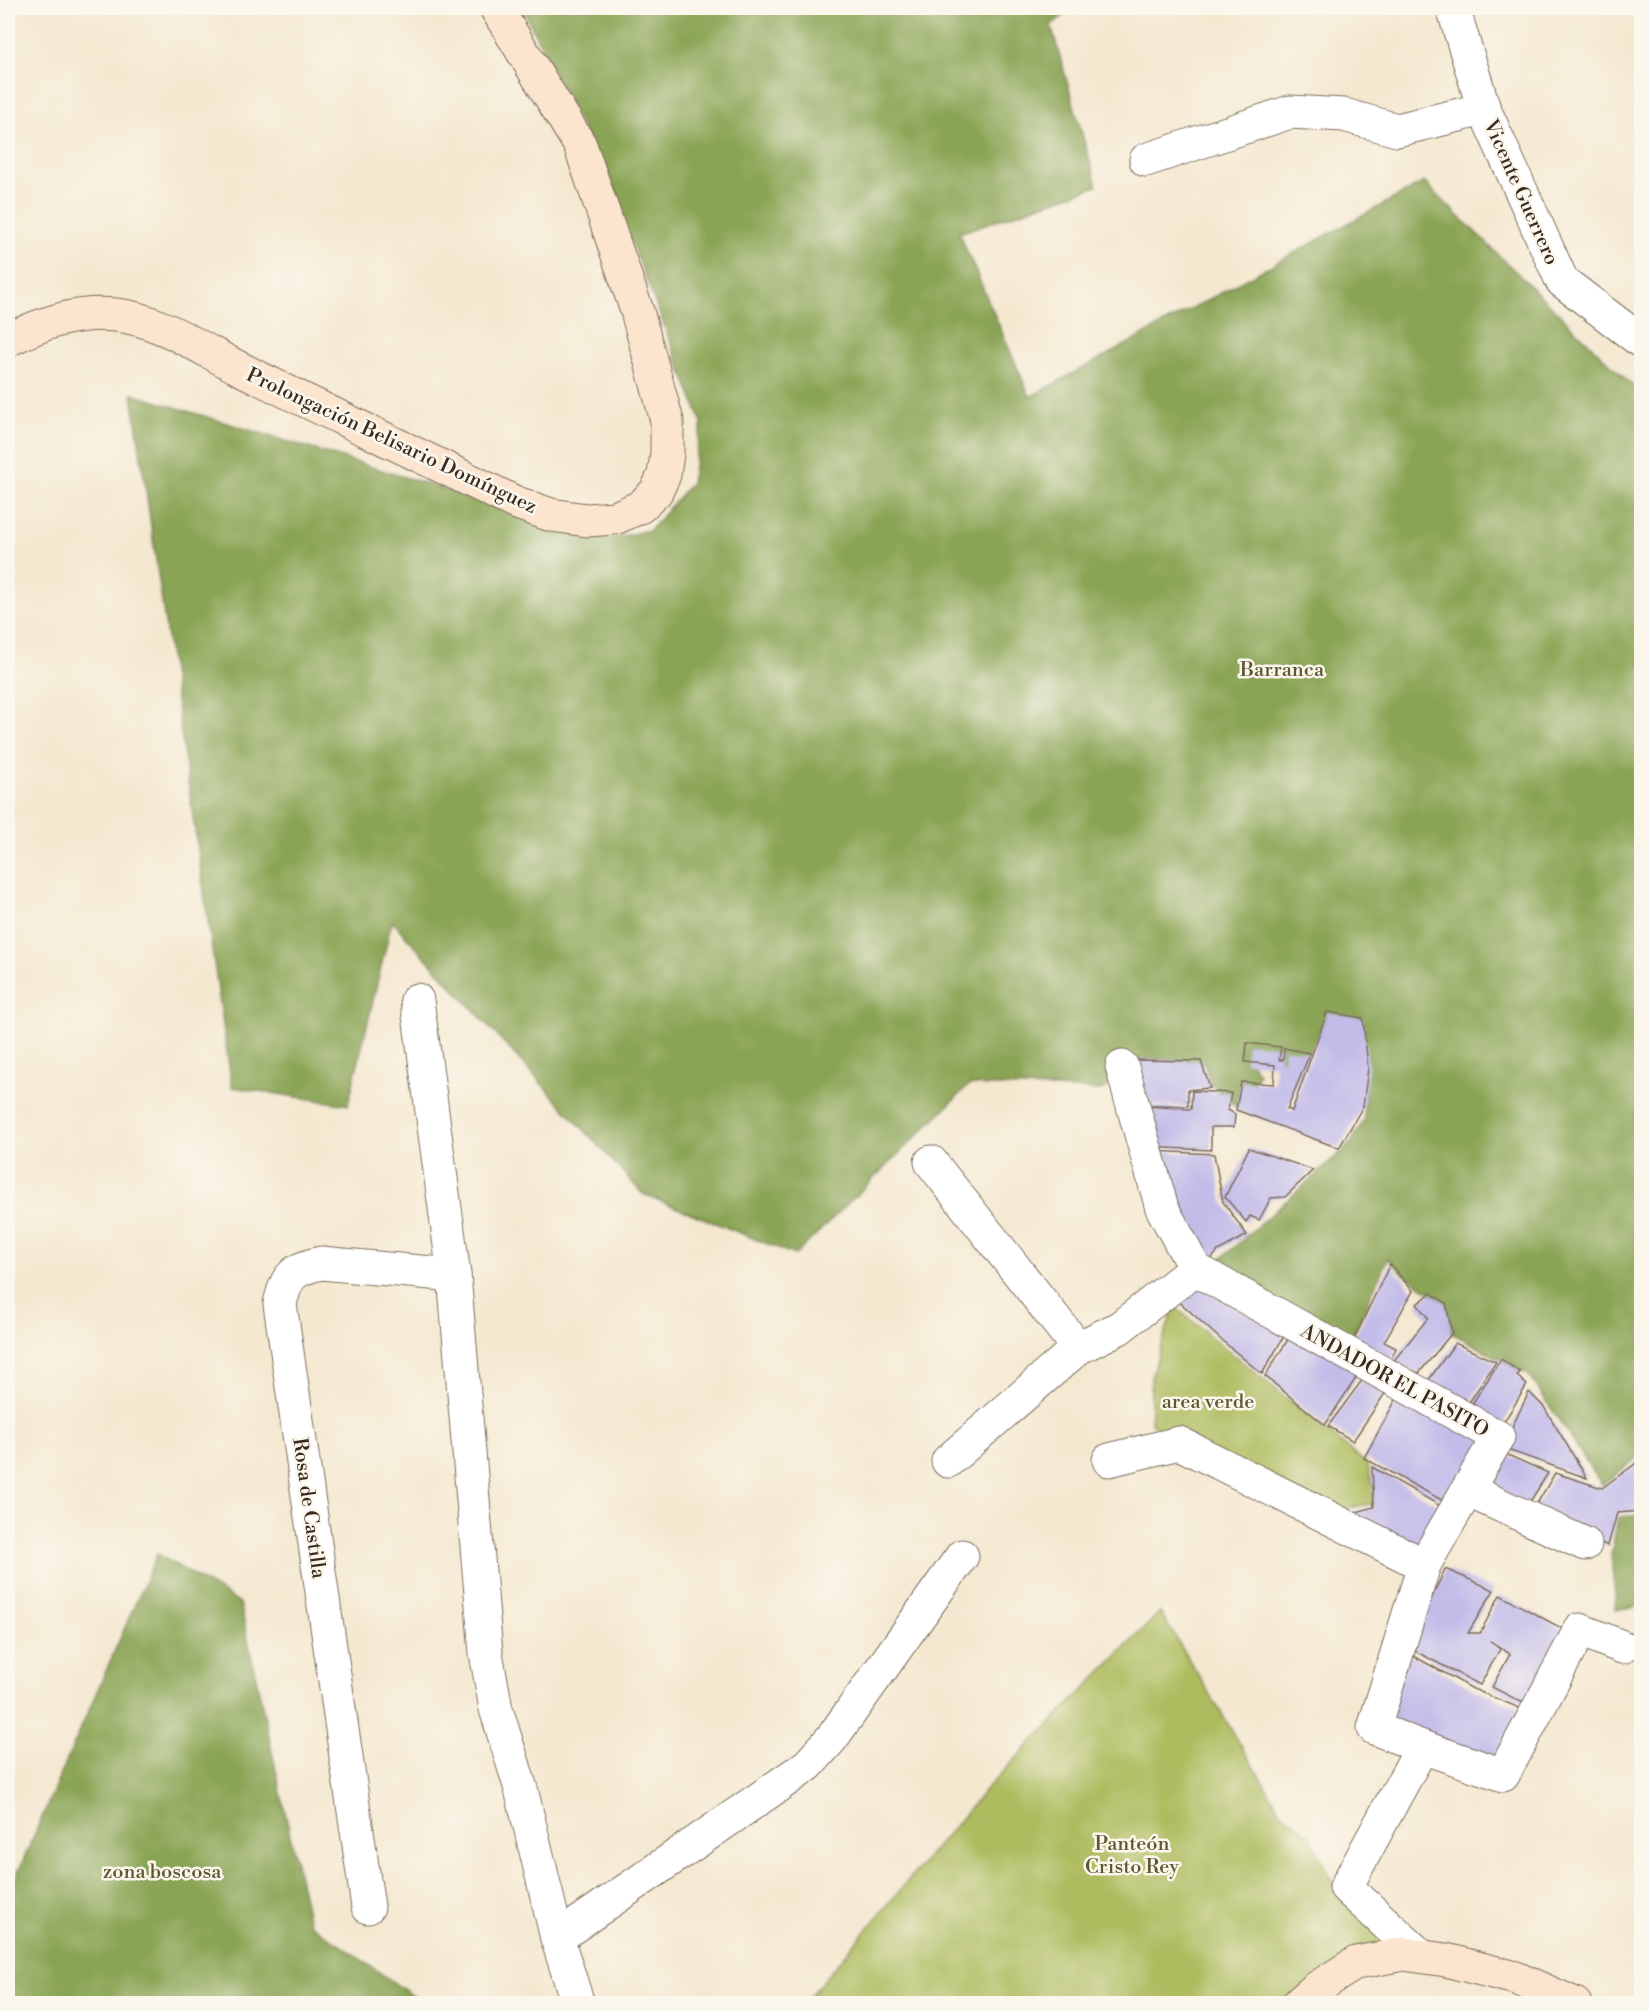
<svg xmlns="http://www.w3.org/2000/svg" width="1649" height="2011" font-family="'Libre Bodoni',serif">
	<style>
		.green { fill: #adbc5e; stroke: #74733e; stroke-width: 1.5 }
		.forest { fill: #8aa455; stroke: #62673a; stroke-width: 1.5 }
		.building { fill: #c3bce9 }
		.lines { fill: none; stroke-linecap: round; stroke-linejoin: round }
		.street-casing { stroke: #7c6c5c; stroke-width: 35 }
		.secondary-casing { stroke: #7c6c5c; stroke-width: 35 }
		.street { stroke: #fff; stroke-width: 33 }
		.secondary { stroke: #fce5cf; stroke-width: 33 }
		.labels { text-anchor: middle; stroke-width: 5; stroke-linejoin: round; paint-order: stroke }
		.street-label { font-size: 20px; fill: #3b2a1e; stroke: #fbf7ec }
		.park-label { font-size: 20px; fill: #5d5631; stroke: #fbf7ec }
	</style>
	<rect width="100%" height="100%" fill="#fbf7ec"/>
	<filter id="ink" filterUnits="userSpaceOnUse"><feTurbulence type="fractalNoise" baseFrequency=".0167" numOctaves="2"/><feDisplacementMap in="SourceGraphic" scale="12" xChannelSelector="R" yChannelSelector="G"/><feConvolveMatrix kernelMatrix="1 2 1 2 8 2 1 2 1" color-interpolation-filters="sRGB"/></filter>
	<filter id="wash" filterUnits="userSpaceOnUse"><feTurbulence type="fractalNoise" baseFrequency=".008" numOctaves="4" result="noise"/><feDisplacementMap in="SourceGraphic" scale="24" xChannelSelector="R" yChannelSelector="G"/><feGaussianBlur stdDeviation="1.35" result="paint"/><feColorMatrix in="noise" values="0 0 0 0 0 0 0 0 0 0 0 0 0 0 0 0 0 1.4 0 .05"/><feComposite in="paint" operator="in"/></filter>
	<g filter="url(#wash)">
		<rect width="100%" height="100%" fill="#f4e8d0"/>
		<g class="green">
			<polygon points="1174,1306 1367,1464 1378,1503 1299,1516 1237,1485 1151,1423 1151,1377"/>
			<polygon points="1160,1612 1280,1810 1310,1836 1345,1905 1387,1941 1309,2003 803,2004 987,1788"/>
		</g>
		<g class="forest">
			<polygon points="522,8 1074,8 1051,25 1097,186 959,233 1030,397 1424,182 1641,394 1641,1455 1602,1485 1529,1375 1452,1333 1446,1303 1403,1274 1388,1258 1345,1352 1213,1266 1351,1143 1364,1119 1364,1029 1322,1027 1302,1066 1246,1056 1259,1073 1238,1108 1211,1085 1204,1062 1130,1058 1104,1090 969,1085 795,1255 643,1194 392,921 348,1105 232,1087 132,394 608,539 650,530 691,483 702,423 606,177"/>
			<polygon points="1641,1515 1641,1605 1616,1610 1611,1555 1618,1517"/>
			<polygon points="157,1554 240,1603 309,1923 423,2003 8,2003 8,1895"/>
		</g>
		<g id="blocks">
			<g class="building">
				<polygon points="1327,1012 1363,1018 1368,1068 1363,1106 1339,1148 1236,1110 1241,1082 1274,1084 1275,1065 1245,1062 1247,1043 1281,1047 1279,1060 1283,1060 1284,1048 1310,1053 1287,1109 1292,1111"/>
				<polygon points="1133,1060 1201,1061 1210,1088 1188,1090 1188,1106 1136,1104"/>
				<polygon points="1192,1091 1231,1093 1228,1110 1235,1114 1234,1127 1211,1127 1211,1150 1144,1147 1146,1106 1191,1109"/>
				<polygon points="1249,1148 1313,1170 1285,1197 1271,1198 1259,1220 1250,1216 1246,1222 1225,1197"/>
				<polygon points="1150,1151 1214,1154 1223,1202 1247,1235 1218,1251 1209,1262"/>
				<polygon points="1390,1264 1413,1291 1384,1342 1396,1348 1386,1371 1349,1349"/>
				<polygon points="1194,1279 1290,1326 1262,1374 1219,1338 1173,1296"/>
				<polygon points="1431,1293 1446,1303 1452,1333 1419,1373 1408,1369 1387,1369 1428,1318 1417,1304"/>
				<polygon points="1295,1328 1362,1369 1325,1425 1265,1376"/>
				<polygon points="1455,1343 1496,1362 1462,1413 1423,1388"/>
				<polygon points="1501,1359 1520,1372 1517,1376 1527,1385 1502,1425 1470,1407"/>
				<polygon points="1369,1371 1392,1383 1353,1441 1328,1426"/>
				<polygon points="1529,1392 1544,1407 1587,1478 1502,1448"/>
				<polygon points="1398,1396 1486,1439 1447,1503 1364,1458"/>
				<polygon points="1501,1452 1548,1473 1526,1508 1483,1480"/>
				<polygon points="1642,1459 1642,1511 1617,1513 1608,1546 1532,1512 1555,1473 1602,1488"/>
				<polygon points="1372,1467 1444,1508 1419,1556 1339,1517 1374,1507"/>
				<polygon points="1445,1569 1494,1590 1468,1633 1480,1633 1500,1595 1565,1630 1525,1704 1492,1687 1510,1654 1490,1641 1500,1649 1480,1685 1409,1648"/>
				<polygon points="1410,1654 1473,1689 1527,1711 1492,1764 1378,1716"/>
			</g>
		</g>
	</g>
	<g filter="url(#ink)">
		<use href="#blocks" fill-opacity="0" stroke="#7c6c5c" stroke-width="1.5"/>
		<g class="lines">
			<g class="street-casing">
				<g id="street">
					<polyline points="1453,8 1484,109 1562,281 1642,342"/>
					<polyline points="1146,160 1290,112 1344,115 1397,130 1484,109"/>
					<polyline points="417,1000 454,1275 486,1653 496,1709 521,1789 557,1938 578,2004"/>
					<polyline points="1122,1067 1162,1208 1195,1269"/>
					<polyline points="931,1162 1078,1348"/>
					<polyline points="1109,1460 1179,1443 1424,1565"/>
					<polyline points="948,1461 1078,1348 1119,1328 1195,1269 1498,1437 1424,1565 1374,1728 1422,1747 1346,1887 1421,1956"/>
					<polyline points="1467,1490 1585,1544"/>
					<polyline points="1422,1747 1503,1775 1580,1630 1622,1647"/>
					<path d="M368,1907l-88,-603c7,-29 12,-34 41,-41l133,12"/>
					<polyline points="557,1938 808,1765 832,1738 962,1556"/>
				</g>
			</g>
			<g class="secondary-casing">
				<g id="secondary">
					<path d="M8,340c34,-17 69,-29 108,-25 43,4 87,35 125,54 90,45 183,88 273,133l37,13 36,5 28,-2 25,-11 16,-15 8,-17 3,-21v-33l-30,-110 -57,-166 -84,-137"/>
					<polyline points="1298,2004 1315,1989 1356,1963 1403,1954 1446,1960 1516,1978 1575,2004"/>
				</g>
			</g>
			<use href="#street" class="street"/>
			<use href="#secondary" class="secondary"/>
		</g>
	</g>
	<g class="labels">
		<g class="street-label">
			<text transform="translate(1522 192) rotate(66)" y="7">Vicente Guerrero</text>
			<text transform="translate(392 440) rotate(25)" y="7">Prolongación Belisario Domínguez</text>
			<text transform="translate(1395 1380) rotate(29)" y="7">ANDADOR EL PASITO</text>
			<text transform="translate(310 1508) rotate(82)" y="7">Rosa de Castilla</text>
		</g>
		<g class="park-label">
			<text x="1282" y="676">Barranca</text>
			<text x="1208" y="1408">area verde</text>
			<text x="1132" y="1850">Panteón<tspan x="1132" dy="23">Cristo Rey</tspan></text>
			<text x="162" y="1878">zona boscosa</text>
		</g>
	</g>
	<rect width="1649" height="2011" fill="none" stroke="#fbf7ec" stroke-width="30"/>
</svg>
